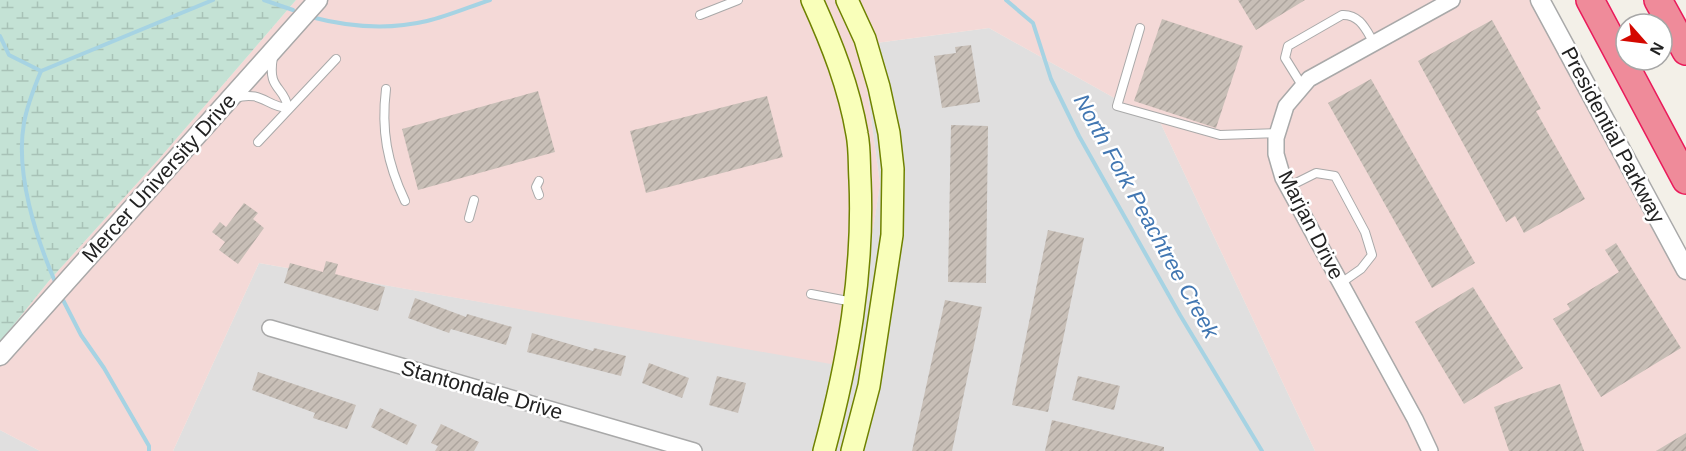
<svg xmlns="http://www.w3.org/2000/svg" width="1686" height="451" font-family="Arial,sans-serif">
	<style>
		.residential { fill: #e0dfdf }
		.commercial { fill: #f4d9d7 }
		.wetland { fill: url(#wetland-marsh) }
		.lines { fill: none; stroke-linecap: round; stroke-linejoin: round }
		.stream { stroke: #a6d3e3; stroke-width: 4 }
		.building { fill: url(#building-hatch) }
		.service-casing { stroke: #a9a9a9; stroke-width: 10 }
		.minor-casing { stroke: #a9a9a9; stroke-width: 18 }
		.tertiary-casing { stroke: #a9a9a9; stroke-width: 21 }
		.secondary-casing { stroke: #6f8200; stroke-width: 24 }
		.motorway-casing { stroke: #ea1b5b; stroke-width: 30 }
		.service { stroke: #fff; stroke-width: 8 }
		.minor { stroke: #fff; stroke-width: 15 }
		.tertiary { stroke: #fff; stroke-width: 18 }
		.secondary { stroke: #f9ffba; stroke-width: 21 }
		.motorway { stroke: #ef8b9a; stroke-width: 27 }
		.labels { text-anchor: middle; stroke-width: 5; stroke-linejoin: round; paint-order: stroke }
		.street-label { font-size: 21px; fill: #222; stroke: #fff }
		.water-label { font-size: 22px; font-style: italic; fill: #4277b2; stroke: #fff }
	</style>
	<defs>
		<pattern id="wetland-marsh" width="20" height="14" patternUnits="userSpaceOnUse" patternTransform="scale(1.5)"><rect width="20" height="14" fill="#c4e2d5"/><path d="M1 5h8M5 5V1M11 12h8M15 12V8" fill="none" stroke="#a8c2b7"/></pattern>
		<pattern id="building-hatch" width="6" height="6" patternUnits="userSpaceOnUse" patternTransform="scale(1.5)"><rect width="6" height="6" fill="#c8bfb7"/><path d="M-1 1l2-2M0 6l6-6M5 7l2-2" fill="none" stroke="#aca49d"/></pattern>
	</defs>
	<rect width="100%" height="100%" fill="#f3f0e8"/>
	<g class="residential">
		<polygon points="989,28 1161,124 1315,451 173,451 259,263 859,368 862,301 880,184 861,45"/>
		<polygon points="0,430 40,451 0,451"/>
	</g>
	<polygon class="commercial" points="296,0 1537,0 1686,270 1686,451 1315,451 1161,124 989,28 861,45 880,184 862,301 859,369 259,263 173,451 40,451 0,430 0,342 48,282 158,160"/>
	<polygon class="wetland" points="0,0 296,0 158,160 48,282 0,342"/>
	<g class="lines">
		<g class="stream">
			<polyline points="264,0 293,10"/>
			<polyline points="1006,0 1033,23 1051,79 1079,136 1180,315 1262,451"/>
			<path d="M311,17c38,10 78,13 116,4 21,-5 42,-14 63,-21"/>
			<polyline points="0,36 9,55 41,71 213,0"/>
			<path d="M41,71c-7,17 -14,34 -17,52 -9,50 12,115 32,161"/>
			<polyline points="61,296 81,335 104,368 149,446 149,451"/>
		</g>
	</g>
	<g class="building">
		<polygon points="1238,0 1305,0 1256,30"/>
		<polygon points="1162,19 1243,46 1216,128 1134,101"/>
		<polygon points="1492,20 1541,109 1536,111 1585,199 1524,233 1515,216 1506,222 1418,61"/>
		<polygon points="971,45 980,102 942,108 934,56 956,53 955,47"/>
		<polygon points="1371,79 1475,263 1432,288 1328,103"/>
		<polygon points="538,91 555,152 418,190 402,129"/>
		<polygon points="767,96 783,157 646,193 630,131"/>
		<polygon points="951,125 988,126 986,283 948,282"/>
		<polygon points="244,203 258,213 253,219 264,228 238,264 219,250 225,242 212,232 220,222 226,227"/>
		<polygon points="1048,230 1084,238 1048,412 1012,405"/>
		<polygon points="1616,243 1681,348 1601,397 1553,319 1570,309 1567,304 1619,272 1605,250"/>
		<polygon points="326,261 338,264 335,274 385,287 378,311 284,283 290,263 323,272"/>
		<polygon points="1473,287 1523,368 1464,404 1415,322"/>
		<polygon points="415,298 466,317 467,314 512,327 506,345 451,329 449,333 408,318"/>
		<polygon points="945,300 982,307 952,451 912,451"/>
		<polygon points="532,333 593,351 594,348 626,356 621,376 527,352"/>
		<polygon points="649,363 689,378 682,398 642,383"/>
		<polygon points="258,372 356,405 347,429 313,418 315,413 252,390"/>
		<polygon points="717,376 746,383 738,413 709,405"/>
		<polygon points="1078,376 1120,386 1114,410 1072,400"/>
		<polygon points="1560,384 1584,451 1509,451 1494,407"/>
		<polygon points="380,408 417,425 407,445 371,427"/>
		<polygon points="1052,420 1164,447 1164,451 1045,451"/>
		<polygon points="441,424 479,442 474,451 435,451 438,446 431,443"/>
		<polygon points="1686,433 1686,451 1656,451"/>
	</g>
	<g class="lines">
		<g class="service-casing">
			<g id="service">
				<polyline points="700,15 738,0"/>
				<polyline points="1140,28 1117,106 1220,135 1278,133"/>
				<path d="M1303,87l-18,-29 3,-12 54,-31c18,-1 24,15 32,28"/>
				<path d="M386,89c-5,41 1,74 19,112"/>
				<path d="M235,98c28,-8 31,9 53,10 -4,-23 -21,-17 -15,-51"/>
				<polyline points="258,142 336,59"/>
				<polyline points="539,181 536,187 539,195"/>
				<polyline points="1288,187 1316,173 1335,176 1365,232 1372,255 1361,269 1341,283"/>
				<polyline points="469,218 474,200"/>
				<polyline points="811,294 853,302"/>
			</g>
		</g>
		<g class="minor-casing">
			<g id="minor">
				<polyline points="270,328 694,451"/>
				<polyline points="1430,451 1415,419 1283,178 1276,154 1276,138 1286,106 1309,79 1452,0"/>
			</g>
		</g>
		<g class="tertiary-casing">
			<g id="tertiary">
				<polyline points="1540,0 1686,270"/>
				<polyline points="0,356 318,0"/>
			</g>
		</g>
		<g class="secondary-casing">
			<g id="secondary">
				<path d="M812,0c20,44 37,87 45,134 3,15 2,31 3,46 4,92 -12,182 -36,271"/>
				<polyline points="847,0 865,39 879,87 889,133 893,169 892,235 869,386 852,451"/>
			</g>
		</g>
		<g class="motorway-casing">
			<g id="motorway">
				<polyline points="1590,0 1686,180"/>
				<polyline points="1658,0 1686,51"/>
			</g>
		</g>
		<use href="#service" class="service"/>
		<use href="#minor" class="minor"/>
		<use href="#tertiary" class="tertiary"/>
		<use href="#secondary" class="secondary"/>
		<use href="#motorway" class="motorway"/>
	</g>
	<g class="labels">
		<g class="street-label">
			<text transform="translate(1613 135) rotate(62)" y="7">Presidential Parkway</text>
			<text transform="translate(159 178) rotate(-48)" y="7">Mercer University Drive</text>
			<text transform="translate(1311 225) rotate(63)" y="7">Marjan Drive</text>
			<text transform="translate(482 390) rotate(16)" y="7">Stantondale Drive</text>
		</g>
		<g class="water-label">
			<text transform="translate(1147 216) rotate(61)" y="8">North Fork Peachtree Creek</text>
		</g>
	</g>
	<g transform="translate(1644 42) rotate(118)"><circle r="28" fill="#ffffff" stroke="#a7a7a7" stroke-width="1.5"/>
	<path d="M0-4.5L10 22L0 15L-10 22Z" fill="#d40800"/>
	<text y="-9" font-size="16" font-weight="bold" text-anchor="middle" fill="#222222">N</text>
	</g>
</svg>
